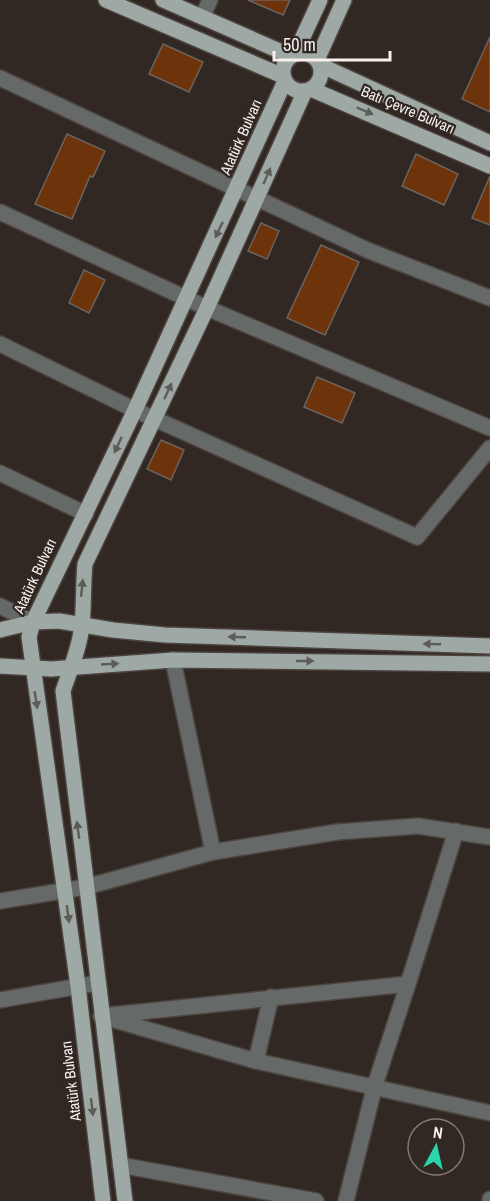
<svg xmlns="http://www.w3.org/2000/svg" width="490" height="1201" font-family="'Archivo Narrow',sans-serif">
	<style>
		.building { fill: #6d330b; stroke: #6d635d; stroke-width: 1.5 }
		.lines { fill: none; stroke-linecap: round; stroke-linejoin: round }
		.minor-casing { stroke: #4d4440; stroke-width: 18 }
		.major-casing { stroke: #4d4440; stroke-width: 18 }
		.minor { stroke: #656a68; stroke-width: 15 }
		.major { stroke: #9ea9a5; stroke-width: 15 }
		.oneway { fill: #5d5c58 }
		.labels { text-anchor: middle; stroke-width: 4.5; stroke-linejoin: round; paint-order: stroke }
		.street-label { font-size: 15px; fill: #f7f1ed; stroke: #312824 }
	</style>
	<rect width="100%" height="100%" fill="#312824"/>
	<g class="building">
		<polygon points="248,0 290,0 283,15"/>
		<polygon points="490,37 490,112 462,99"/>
		<polygon points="163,44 203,62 189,92 149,74"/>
		<polygon points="67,134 105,151 93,177 90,176 72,219 35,204"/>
		<polygon points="416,154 458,174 444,205 402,186"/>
		<polygon points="490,176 490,225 472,218"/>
		<polygon points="261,223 279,231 267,259 248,251"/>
		<polygon points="321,245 359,262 325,335 287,318"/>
		<polygon points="84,270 105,280 89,313 69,303"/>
		<polygon points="317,377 355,393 342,423 304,407"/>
		<polygon points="161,440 184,450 171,480 147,469"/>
	</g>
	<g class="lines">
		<g class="minor-casing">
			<g id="minor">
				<polyline points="202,17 210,0"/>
				<polyline points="0,78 367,250 490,298"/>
				<polyline points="0,212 207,308 490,428"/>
				<polyline points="0,344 135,410 417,537 490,448"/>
				<polyline points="0,473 86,514"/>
				<polyline points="0,606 33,622"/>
				<polyline points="173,660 213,852"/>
				<polyline points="0,901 86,887 213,852 337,832 418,826 490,837"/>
				<polyline points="271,997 256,1061 490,1113"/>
				<polyline points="0,1000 97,983"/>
				<polyline points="256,1061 101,1016 408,984 456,831"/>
				<polyline points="120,1165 316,1201"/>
				<polyline points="346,1201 375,1085 408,984"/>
				<polyline points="490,1201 490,1199"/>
			</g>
		</g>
		<g class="major-casing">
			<g id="major">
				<polyline points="106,0 283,76"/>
				<polyline points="163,0 291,56"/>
				<circle cx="302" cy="72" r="19"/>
				<polyline points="295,54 320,0"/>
				<polyline points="317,60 344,0"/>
				<polyline points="320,65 490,143"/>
				<polyline points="311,89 490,166"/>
				<polyline points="0,630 33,622 59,621 113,630 165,635 490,646"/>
				<polyline points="0,666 51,669 173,660 490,664"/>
				<polyline points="103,1201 78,986 29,637 33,622 135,410 285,81"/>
				<path d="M125,1201l-62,-510c7,-21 17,-44 19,-66 2,-20 1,-41 3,-61l122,-256 98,-217"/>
			</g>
		</g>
		<use href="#minor" class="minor"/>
		<use href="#major" class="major"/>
	</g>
	<defs><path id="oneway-solid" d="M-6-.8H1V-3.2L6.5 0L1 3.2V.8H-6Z" transform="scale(1.5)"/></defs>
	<g class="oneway">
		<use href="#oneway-solid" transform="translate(365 111) rotate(23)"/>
		<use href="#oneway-solid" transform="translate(267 176) rotate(-66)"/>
		<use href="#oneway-solid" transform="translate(219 230) rotate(115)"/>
		<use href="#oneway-solid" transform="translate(168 391) rotate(-65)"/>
		<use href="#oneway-solid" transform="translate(118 445) rotate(115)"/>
		<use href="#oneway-solid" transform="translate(82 588) rotate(-84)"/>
		<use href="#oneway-solid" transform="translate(237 637) rotate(-178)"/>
		<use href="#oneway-solid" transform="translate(432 644) rotate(-178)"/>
		<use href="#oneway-solid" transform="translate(305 661)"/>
		<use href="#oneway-solid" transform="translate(110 664) rotate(-3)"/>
		<use href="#oneway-solid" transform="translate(36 700) rotate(81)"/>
		<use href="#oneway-solid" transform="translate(78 830) rotate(-98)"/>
		<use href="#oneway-solid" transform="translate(68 914) rotate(82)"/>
		<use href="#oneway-solid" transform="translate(92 1107) rotate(83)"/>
	</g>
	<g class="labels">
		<g class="street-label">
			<text transform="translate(408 110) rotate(23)" y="5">Batı Çevre Bulvarı</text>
			<text transform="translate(241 137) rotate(-66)" y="5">Atatürk Bulvarı</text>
			<text transform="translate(35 576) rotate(-65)" y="5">Atatürk Bulvarı</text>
			<text transform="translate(71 1081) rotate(-97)" y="5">Atatürk Bulvarı</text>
		</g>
	</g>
	<g transform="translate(436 1147) rotate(8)"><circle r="28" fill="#312824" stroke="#807874" stroke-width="1.5"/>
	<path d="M0-4.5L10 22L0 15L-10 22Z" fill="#2bd5ac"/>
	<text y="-9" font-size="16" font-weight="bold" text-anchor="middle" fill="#f7f1ed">N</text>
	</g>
	<path d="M274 51v9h116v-9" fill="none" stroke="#f7f1ed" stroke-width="3"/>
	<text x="283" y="51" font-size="18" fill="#f7f1ed" stroke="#312824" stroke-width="4.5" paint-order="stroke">50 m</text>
</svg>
